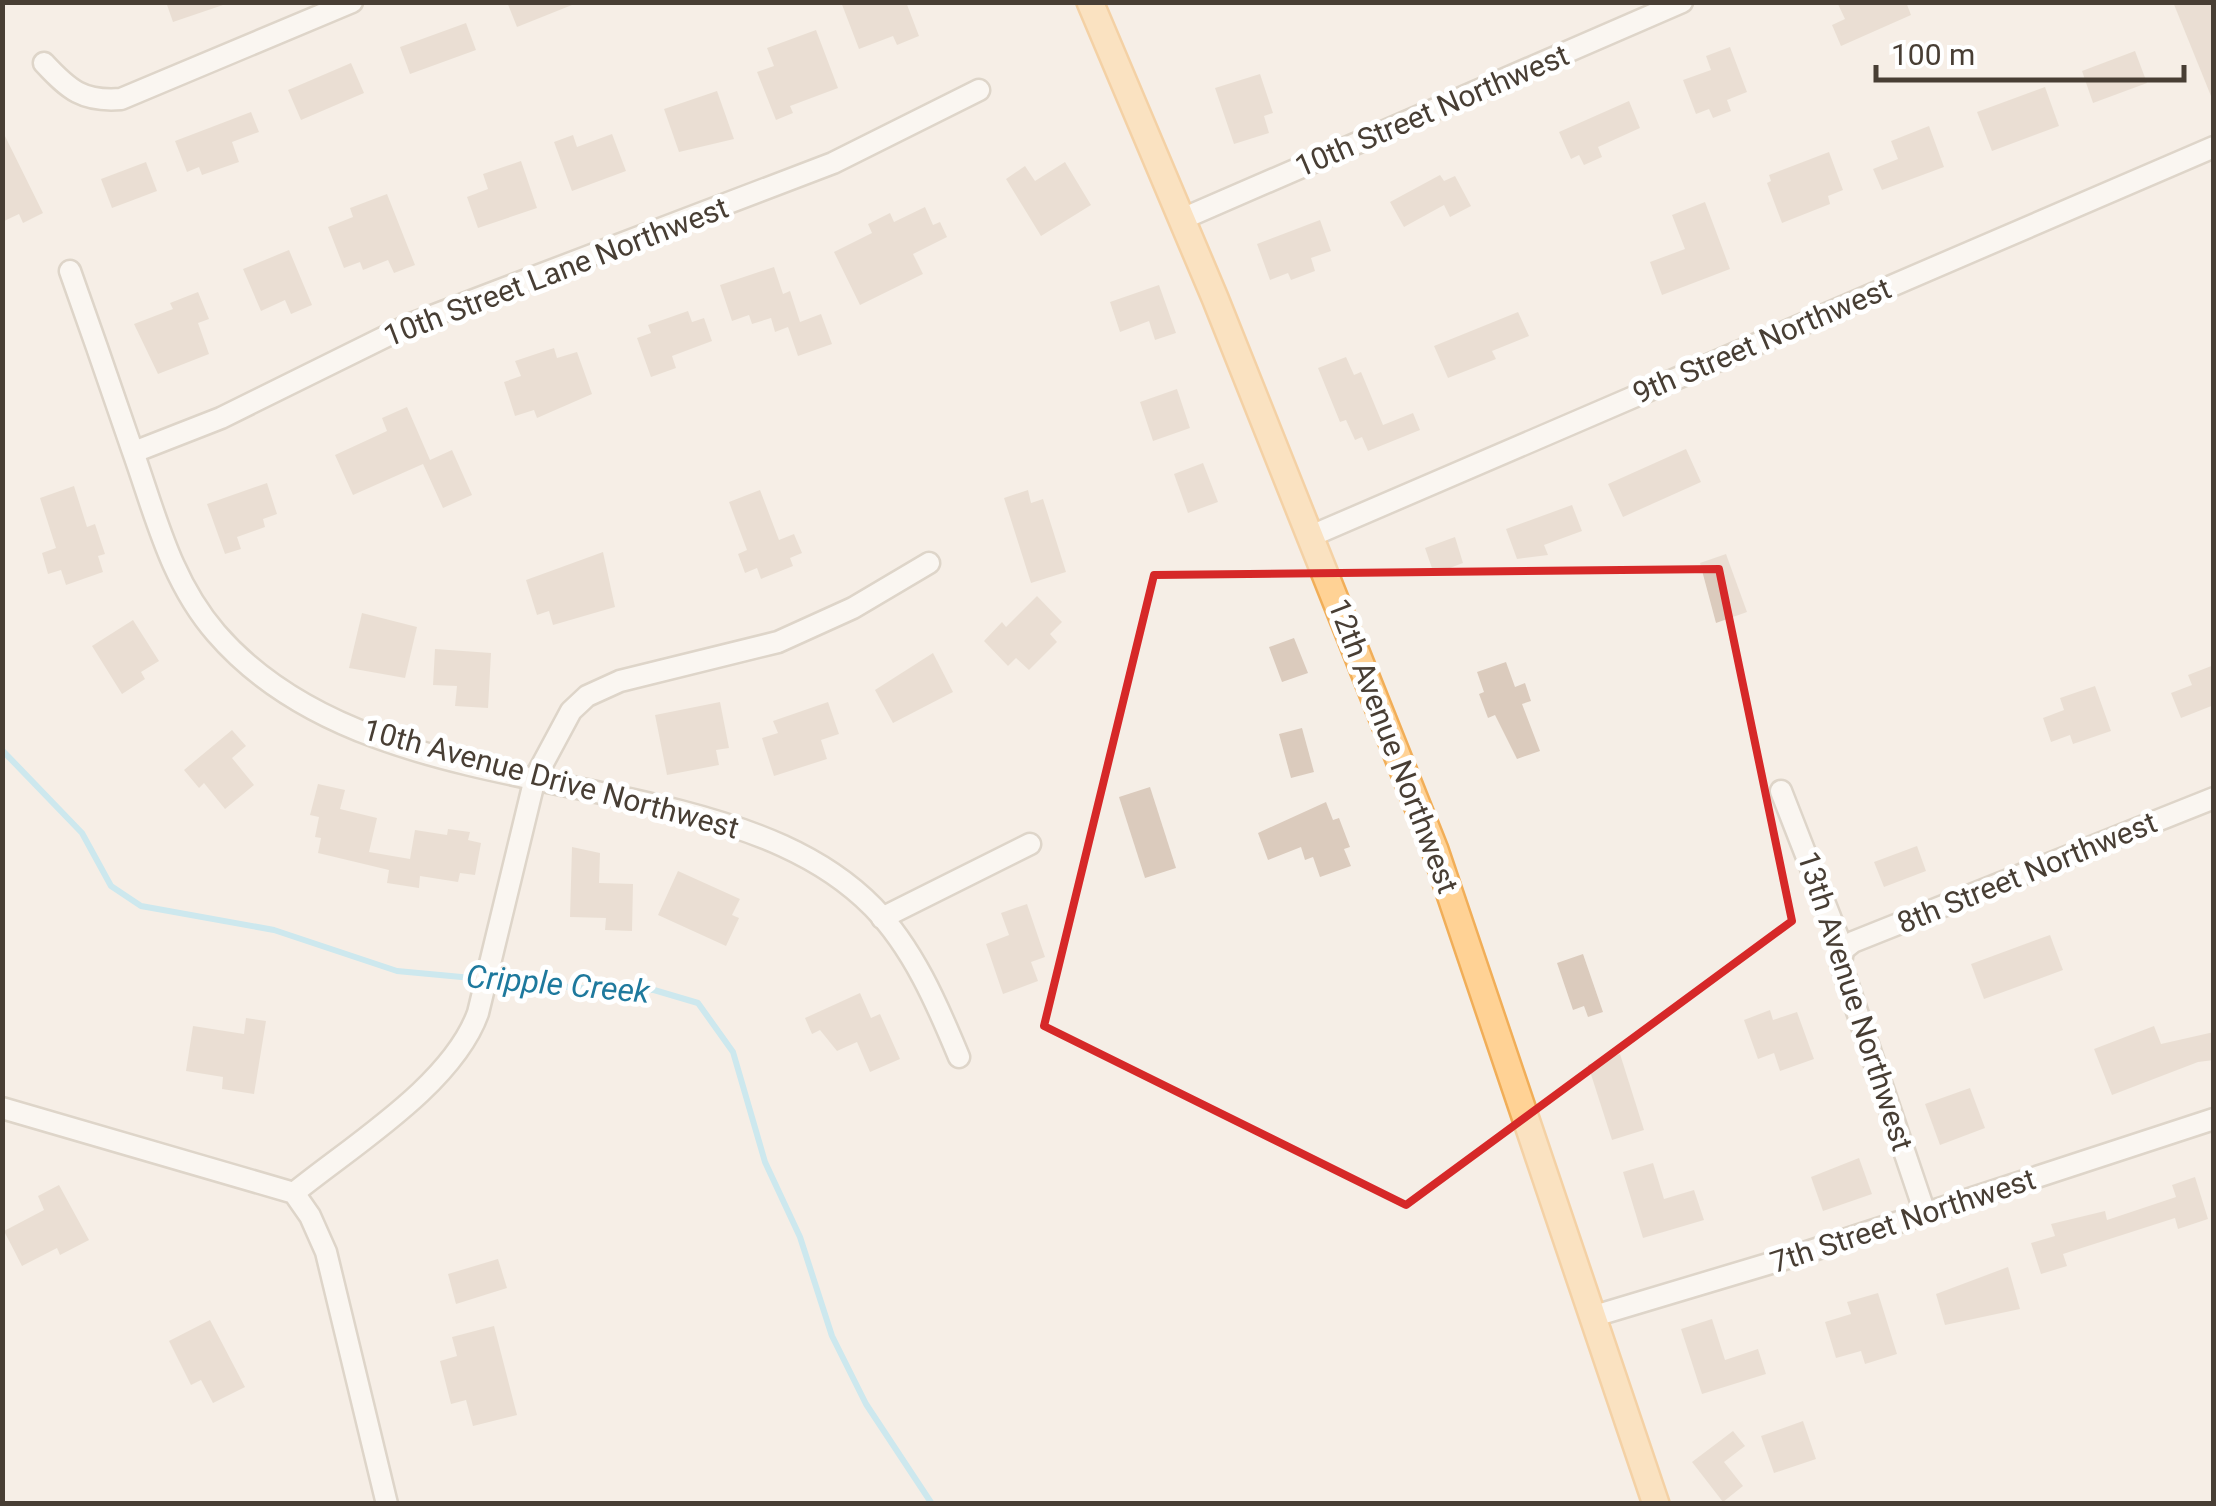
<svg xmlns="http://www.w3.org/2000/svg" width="2216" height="1506" font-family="Roboto,sans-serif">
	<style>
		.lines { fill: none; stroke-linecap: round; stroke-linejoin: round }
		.stream { stroke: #9bdff8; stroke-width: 6 }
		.building { fill: #dbcbbd }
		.minor-casing { stroke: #c1b5a7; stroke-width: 25 }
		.major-casing { stroke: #f1ae58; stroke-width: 30 }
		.minor { stroke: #fff; stroke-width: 20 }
		.major { stroke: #ffd295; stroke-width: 25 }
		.marked { fill: none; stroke: #d62828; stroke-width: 8; stroke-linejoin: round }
		.labels { text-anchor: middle; stroke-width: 10; stroke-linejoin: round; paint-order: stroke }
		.street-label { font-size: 30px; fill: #483e34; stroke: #fff }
		.water-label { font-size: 32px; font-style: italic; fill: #1e799d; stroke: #fff }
	</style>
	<rect width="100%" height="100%" fill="#f5eee6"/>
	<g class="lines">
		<polyline class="stream" points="2,750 82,833 111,886 141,906 274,930 397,971 591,989 654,990 698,1003 733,1052 765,1162 800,1237 832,1336 866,1404 932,1504"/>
	</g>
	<g class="building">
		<polygon points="166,2 222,2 223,5 173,22"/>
		<polygon points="507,2 577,2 577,3 517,27"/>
		<polygon points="841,2 906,2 919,36 897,45 893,36 859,49"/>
		<polygon points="1837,2 1906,2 1911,15 1841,46 1832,25 1845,19"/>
		<polygon points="2173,2 2214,2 2214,101 2213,101"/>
		<polygon points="466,23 476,50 410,74 400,47"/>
		<polygon points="816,30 838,88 790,106 793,113 776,120 757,72 774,66 767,48"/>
		<polygon points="1730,47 1747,92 1727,100 1731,111 1713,118 1709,109 1696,114 1683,80 1711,70 1706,56"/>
		<polygon points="2135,51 2147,83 2093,103 2082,71"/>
		<polygon points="351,63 364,93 301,120 288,90"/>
		<polygon points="1260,74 1273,113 1264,116 1269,133 1234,144 1215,88"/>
		<polygon points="2045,87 2059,126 1992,151 1977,112"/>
		<polygon points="717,91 734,139 679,152 664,109"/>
		<polygon points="1629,101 1640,128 1598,147 1602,157 1584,165 1579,155 1571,159 1559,132"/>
		<polygon points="251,112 259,132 232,142 239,162 202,175 199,167 187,172 175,141"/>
		<polygon points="1929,126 1944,167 1882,190 1873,169 1898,159 1891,141"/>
		<polygon points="2,130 43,213 23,223 19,214 2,222"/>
		<polygon points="612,134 626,171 572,191 554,142 573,135 577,147"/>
		<polygon points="1829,152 1843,190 1828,196 1830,204 1782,223 1767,183 1771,181 1769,175"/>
		<polygon points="521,161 537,208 478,228 467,197 488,189 483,174"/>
		<polygon points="146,162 157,191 112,208 101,179"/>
		<polygon points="1065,162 1091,205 1041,236 1006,179 1025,166 1035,181"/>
		<polygon points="1440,175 1444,181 1455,176 1471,206 1450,217 1444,205 1404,227 1390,202"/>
		<polygon points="387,194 415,265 394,273 388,260 363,270 360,262 344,268 328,227 353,217 350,208"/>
		<polygon points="1705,202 1730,269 1662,295 1650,262 1685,249 1672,215"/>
		<polygon points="925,207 933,225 940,222 947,237 913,254 923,274 860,305 834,252 872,233 868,224 890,213 894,222"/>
		<polygon points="1320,220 1331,251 1311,258 1315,271 1291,280 1288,273 1270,280 1257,244"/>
		<polygon points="289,250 312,305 291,314 285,300 261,311 243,269"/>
		<polygon points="774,267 783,294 790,291 800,322 821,314 832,344 798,356 788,327 775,332 771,318 752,324 749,315 732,321 720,285"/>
		<polygon points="1159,285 1176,333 1155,340 1149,321 1120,332 1110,302"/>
		<polygon points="198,292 209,319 198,323 209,354 158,374 134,324 173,309 170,303"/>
		<polygon points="688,311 692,322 704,318 712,341 672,356 676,368 651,377 637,338 651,333 648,325"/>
		<polygon points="1518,312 1529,336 1492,351 1496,359 1448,378 1434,346"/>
		<polygon points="554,348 557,358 577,352 592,394 537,418 534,410 515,416 504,382 521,376 515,361"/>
		<polygon points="1346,357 1354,375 1361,372 1383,425 1413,413 1420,430 1368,451 1362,437 1355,440 1346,420 1340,422 1318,368"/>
		<polygon points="1177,389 1190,428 1153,441 1140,402"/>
		<polygon points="407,407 430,460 452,450 472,495 443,508 423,464 353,495 335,455 387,431 382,418"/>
		<polygon points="1686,449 1701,482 1623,517 1608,484"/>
		<polygon points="1203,463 1218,502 1188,513 1174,474"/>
		<polygon points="267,483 277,514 263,519 265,527 237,537 241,549 225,554 207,504"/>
		<polygon points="74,486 87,527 95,524 105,554 98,556 103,572 66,585 61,570 48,574 42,553 56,548 40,498"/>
		<polygon points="760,490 779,540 794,534 802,553 790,558 793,566 761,579 757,568 745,573 738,554 747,550 729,502"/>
		<polygon points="1028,490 1031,503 1043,499 1066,572 1031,583 1004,498"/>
		<polygon points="1572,505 1582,531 1544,545 1548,555 1517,559 1506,529"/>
		<polygon points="1455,537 1463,563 1434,574 1425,548"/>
		<polygon points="603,552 615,607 553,625 549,611 537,615 526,580"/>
		<polygon points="1726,554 1747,612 1716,623 1700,563"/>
		<polygon points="1037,596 1062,622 1050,634 1057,642 1029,670 1016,658 1008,666 984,641 1002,622 1006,627"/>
		<polygon points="362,613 417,627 405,678 349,668"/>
		<polygon points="133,620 159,661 141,672 145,679 122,694 92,646"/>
		<polygon points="1294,638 1308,673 1282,682 1269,647"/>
		<polygon points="435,649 491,653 488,708 455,706 457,686 433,685"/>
		<polygon points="933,653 953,692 893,723 875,690"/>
		<polygon points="1506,662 1515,687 1525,683 1531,701 1522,704 1540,751 1517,759 1495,715 1488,718 1479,694 1484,692 1477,672"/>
		<polygon points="2214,665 2214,705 2181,718 2171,693 2192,685 2188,675"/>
		<polygon points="2095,686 2111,731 2073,744 2070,735 2051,742 2043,718 2064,710 2060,698"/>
		<polygon points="720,702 729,748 716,750 719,765 667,775 655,715"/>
		<polygon points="828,702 839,734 821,740 827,759 774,776 762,738 778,733 773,721"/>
		<polygon points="1302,728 1314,772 1291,778 1279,734"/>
		<polygon points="232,730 246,746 232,758 254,785 225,809 204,783 199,788 184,770"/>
		<polygon points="318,784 345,790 340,809 377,818 369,852 410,859 415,830 447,835 448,829 470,832 468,840 481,843 475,875 460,873 458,882 420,876 419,888 387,883 389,870 318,853 321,838 315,837 319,817 310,815"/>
		<polygon points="1150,787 1176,868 1145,878 1119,797"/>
		<polygon points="1326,802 1333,820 1339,818 1350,847 1344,849 1351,866 1320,877 1313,857 1305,860 1301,847 1268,860 1258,833"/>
		<polygon points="1917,846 1926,871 1884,887 1874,862"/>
		<polygon points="572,847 600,853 599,883 633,884 632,931 605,930 606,918 570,917"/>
		<polygon points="678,871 740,899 732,915 739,918 726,946 658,915"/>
		<polygon points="1027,904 1045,957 1031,962 1038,981 1003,994 986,944 1009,935 1001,913"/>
		<polygon points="2050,935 2063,970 1984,999 1971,964"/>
		<polygon points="1583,954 1603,1012 1588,1017 1584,1006 1573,1010 1557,963"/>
		<polygon points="860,993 871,1018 880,1014 900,1059 870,1072 857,1042 837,1051 820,1030 812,1034 805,1018"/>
		<polygon points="1770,1010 1773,1020 1797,1012 1814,1059 1780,1071 1774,1053 1758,1059 1744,1020"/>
		<polygon points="246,1018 266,1021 254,1094 222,1089 223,1077 186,1071 193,1026 244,1034"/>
		<polygon points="2154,1026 2161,1044 2214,1032 2214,1060 2198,1062 2112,1095 2094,1049"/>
		<polygon points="1620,1054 1644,1130 1612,1140 1588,1065"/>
		<polygon points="1970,1088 1985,1128 1940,1145 1925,1104"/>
		<polygon points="1859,1158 1872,1194 1823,1211 1811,1177"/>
		<polygon points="1653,1163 1664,1199 1694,1190 1704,1220 1643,1238 1623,1172"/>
		<polygon points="2195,1177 2208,1219 2178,1229 2175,1218 2063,1254 2067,1266 2041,1274 2031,1243 2055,1236 2051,1224 2105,1211 2107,1220 2176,1197 2172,1185"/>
		<polygon points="59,1185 89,1240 60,1255 57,1248 22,1266 4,1231 44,1210 38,1196"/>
		<polygon points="498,1259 507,1288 456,1304 448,1274"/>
		<polygon points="2008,1267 2020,1309 1945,1325 1936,1294"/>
		<polygon points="1878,1293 1897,1354 1865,1364 1861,1351 1836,1358 1825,1322 1851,1314 1847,1302"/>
		<polygon points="1712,1319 1725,1360 1758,1349 1766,1374 1702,1394 1681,1329"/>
		<polygon points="210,1320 245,1387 213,1403 201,1380 191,1385 169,1341"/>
		<polygon points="494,1326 517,1415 473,1426 466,1400 451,1404 440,1361 457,1356 452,1337"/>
		<polygon points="1803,1421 1816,1459 1774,1473 1761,1436"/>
		<polygon points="1733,1431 1745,1446 1724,1462 1743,1486 1723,1502 1692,1462"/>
	</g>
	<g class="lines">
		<g class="minor-casing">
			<g id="minor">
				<path d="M44,63c25,27 39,39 77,36l231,-97"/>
				<polyline points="1182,219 1682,2"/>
				<path d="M70,271c21,59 42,119 62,178 23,64 38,131 84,184 111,129 309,137 464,178 69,18 141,43 193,96 40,41 64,97 86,150"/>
				<polyline points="134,452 221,418 411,324 833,163 979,90"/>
				<polyline points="1311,536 2214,147"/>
				<polyline points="1781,791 1843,950 1841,964 1925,1213"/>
				<polyline points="882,918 1030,844"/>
				<polyline points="1843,950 1853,942 2214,798"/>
				<polyline points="2,1108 294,1193 310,1216 326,1252 387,1504"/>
				<path d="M294,1193c59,-48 158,-108 184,-180l57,-235 36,-67 16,-15 33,-15 158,-39 75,-34 76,-45"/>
				<polyline points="1591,1317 1798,1255 2214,1119"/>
			</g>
		</g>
		<g class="major-casing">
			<polyline id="major" points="1090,2 1215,298 1435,850 1656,1504"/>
		</g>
		<use href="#minor" class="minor"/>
		<use href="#major" class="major"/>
	</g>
	<path d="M0 0H2216V1506H0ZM1719,569l73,352 -386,284 -362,-179 110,-451z" fill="#f5eee6" fill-opacity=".55" fill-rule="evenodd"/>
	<path class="marked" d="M1719,569l73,352 -386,284 -362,-179 110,-451z"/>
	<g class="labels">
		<g class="street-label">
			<text transform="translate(1432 111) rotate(-23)" y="10">10th Street Northwest</text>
			<text transform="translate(556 272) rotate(-21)" y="10">10th Street Lane Northwest</text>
			<text transform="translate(1762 341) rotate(-23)" y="10">9th Street Northwest</text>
			<text transform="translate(1393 746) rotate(69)" y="10">12th Avenue Northwest</text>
			<text transform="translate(551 779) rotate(15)" y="10">10th Avenue Drive Northwest</text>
			<text transform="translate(2027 873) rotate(-22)" y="10">8th Street Northwest</text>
			<text transform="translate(1855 1001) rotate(72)" y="10">13th Avenue Northwest</text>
			<text transform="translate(1903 1221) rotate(-18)" y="10">7th Street Northwest</text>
		</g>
		<g class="water-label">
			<text transform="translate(558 984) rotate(5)" y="11">Cripple Creek</text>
		</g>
	</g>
	<rect width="2216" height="1506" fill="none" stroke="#483e34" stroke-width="10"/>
	<path d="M1876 65v15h308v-15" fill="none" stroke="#483e34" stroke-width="5"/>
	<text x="1891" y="65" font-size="30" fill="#483e34" stroke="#ffffff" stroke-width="8" paint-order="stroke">100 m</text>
</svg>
